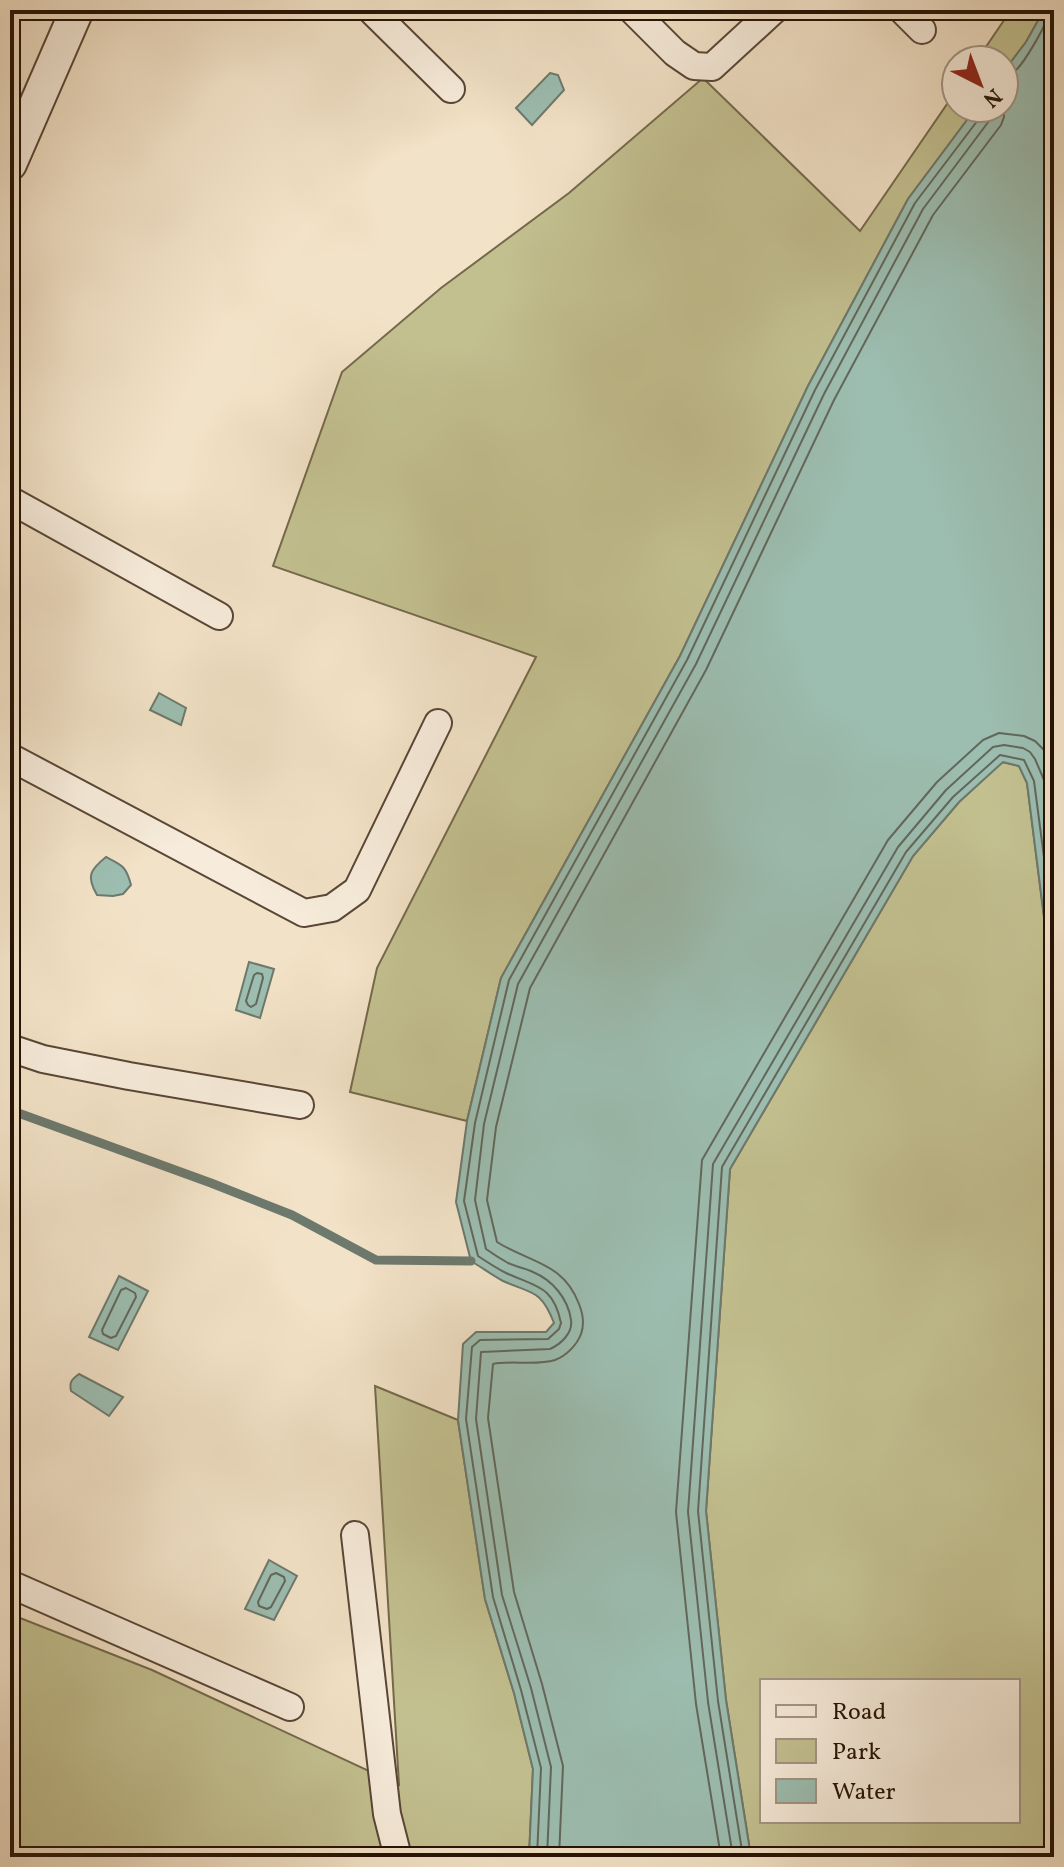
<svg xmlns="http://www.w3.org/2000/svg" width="1064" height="1867" font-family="Vollkorn,serif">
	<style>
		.green { fill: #c3c090; stroke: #74694b; stroke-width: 2; fill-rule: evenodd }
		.water { fill: #9cbeb1; stroke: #6d796d; stroke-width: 2 }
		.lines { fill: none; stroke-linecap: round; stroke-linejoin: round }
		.shore { stroke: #61685c; stroke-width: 2 }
		.stream { stroke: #6d796d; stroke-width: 9 }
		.minor-casing { stroke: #594636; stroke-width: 30 }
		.tertiary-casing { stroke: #594636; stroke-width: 36 }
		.minor { stroke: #f7ecdb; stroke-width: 26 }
		.tertiary { stroke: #f7ecdb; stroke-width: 32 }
	</style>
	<rect width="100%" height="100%" fill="#f2e2c7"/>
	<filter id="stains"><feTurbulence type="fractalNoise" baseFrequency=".0025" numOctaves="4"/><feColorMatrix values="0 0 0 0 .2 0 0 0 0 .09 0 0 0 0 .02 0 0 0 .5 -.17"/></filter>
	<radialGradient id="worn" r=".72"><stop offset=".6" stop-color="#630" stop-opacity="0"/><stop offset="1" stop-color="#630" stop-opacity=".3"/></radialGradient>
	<g class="green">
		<polygon points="1011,10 1044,10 1026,42 1004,71 1004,60 977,60"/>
		<polygon points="703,78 860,231 956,91 956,108 976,108 908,199 808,386 680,656 501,978 467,1121 350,1092 377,968 536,657 273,566 342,372 441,288 569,193"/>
		<path d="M1002,762l17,4 8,17 22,173 2,90 3,10v801h-303l-25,-157 -20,-189 24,-342 183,-313 46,-54zM762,1681h256v140h-256z"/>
		<polygon points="375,1386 458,1420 485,1599 514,1693 533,1769 529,1857 10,1857 10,1614 152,1670 399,1785"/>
	</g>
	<g class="water">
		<path d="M1044,10h10v1046l-3,-10 -2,-90 -22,-173 -8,-17 -16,-4 -44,40 -46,54 -183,313 -24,342 20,189 25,157h-222l4,-88 -19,-76 -29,-94 -27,-179 5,-76 13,-12h70l8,-9c-13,-34 -22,-29 -51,-42 -11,-6 -22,-14 -32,-20l-15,-59 11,-81 34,-143 179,-322 128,-270 100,-187 68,-91h28v-37l22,-29z"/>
		<polygon points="550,73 558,75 564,90 532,125 516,108"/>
		<polygon points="159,693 186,708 181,725 150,710"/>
		<path d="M106,857c16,8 20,9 25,28l-8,9 -10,2 -16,-1c-11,-19 -7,-25 9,-38z"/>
		<polygon points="249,962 274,969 260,1018 236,1010"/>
		<polygon points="119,1276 148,1291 118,1350 89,1337"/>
		<path d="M79,1374l44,23 -14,19 -38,-25c-2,-9 1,-12 8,-17z"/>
		<polygon points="269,1560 297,1576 274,1620 245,1609"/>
	</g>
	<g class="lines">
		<g class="shore">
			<path d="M1004,75c2,0 5,0 7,-1 11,-5 37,-52 39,-64"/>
			<polygon points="257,973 262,974 263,978 256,1004 251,1007 248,1005 246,1001 254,975"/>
			<polygon points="126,1288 135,1293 136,1297 116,1336 111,1338 103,1334 102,1330 121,1290"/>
			<polygon points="276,1573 284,1577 285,1581 271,1607 267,1609 259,1606 258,1602 271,1575"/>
			<path d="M537,1857l4,-89 -20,-78 -28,-93 -27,-178 6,-72 8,-7 68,-1 11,-10 2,-6c-8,-38 -25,-36 -55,-50 -10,-5 -19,-11 -28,-17l-14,-55 11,-78 34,-143 178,-320 128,-270 100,-187 66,-87 1,-8"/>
			<path d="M547,1857l4,-90 -20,-79 -29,-93 -26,-176 5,-67 69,-3c11,-5 23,-16 21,-29 -3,-22 -19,-40 -38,-48 -8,-4 -17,-5 -25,-9 -7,-4 -15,-9 -22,-14l-11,-49 9,-76 34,-140 178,-320 128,-270 99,-185 66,-88 3,-13"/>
			<path d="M559,1857l4,-91 -21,-82 -28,-92 -26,-174 5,-54c19,-4 43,2 62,-4 11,-4 22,-15 26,-26 4,-11 2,-20 -2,-30 -16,-42 -49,-41 -82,-62l-10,-42 9,-73 34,-139 176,-318 128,-270 99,-185 68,-90 3,-8v-12"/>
			<polyline points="721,1857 696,1704 676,1512 702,1160 888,840 937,782 983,740 999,733 1024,736 1035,741 1044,750 1054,771"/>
			<polyline points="733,1857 708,1702 688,1512 713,1164 898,847 946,790 993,747 1004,745 1023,748 1030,752 1035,759 1044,780 1054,855"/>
			<polyline points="743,1857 718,1701 698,1511 722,1167 906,852 953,797 1000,755 1024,760 1034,781 1054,934"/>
		</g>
		<polyline class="stream" points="10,1110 211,1183 292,1215 376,1260 471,1261"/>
		<g class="minor-casing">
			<g id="minor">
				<polyline points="371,10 451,89"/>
				<polyline points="632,10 675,53 694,66 712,67 774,10"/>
				<polyline points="902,10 922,30"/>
				<polyline points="10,500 219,616"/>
				<polyline points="10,757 304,913 332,908 357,890 438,723"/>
				<polyline points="10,1048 43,1059 129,1076 300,1105"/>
				<polyline points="355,1535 387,1814 398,1857"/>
				<polyline points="10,1584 290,1707"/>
			</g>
		</g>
		<g class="tertiary-casing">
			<polyline id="tertiary" points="10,164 77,10"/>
		</g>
		<use href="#minor" class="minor"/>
		<use href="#tertiary" class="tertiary"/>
	</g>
	<rect width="1064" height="1867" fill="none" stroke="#f2e2c7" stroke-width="40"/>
	<rect x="12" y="12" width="1040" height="1843" fill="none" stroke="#261206" stroke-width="4"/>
	<rect x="20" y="20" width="1024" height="1827" fill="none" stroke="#261206" stroke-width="2"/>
	<rect x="760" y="1679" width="260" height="144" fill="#f7ecdb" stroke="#a39586" stroke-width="2"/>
	<rect x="776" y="1705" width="40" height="12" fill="#f7ecdb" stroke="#a39586" stroke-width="2"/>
	<text x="832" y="1719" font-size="24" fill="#261206">Road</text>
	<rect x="776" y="1739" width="40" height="24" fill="#c3c090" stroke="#a39586" stroke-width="2"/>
	<text x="832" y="1759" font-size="24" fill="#261206">Park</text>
	<rect x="776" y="1779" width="40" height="24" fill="#9cbeb1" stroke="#a39586" stroke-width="2"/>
	<text x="832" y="1799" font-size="24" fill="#261206">Water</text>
	<g transform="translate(980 84) rotate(138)"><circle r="38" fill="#f7ecdb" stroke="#a39586" stroke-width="2"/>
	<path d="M0-6L14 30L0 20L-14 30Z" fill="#8f2418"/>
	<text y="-12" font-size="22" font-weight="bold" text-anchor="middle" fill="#261206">N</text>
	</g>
	<rect width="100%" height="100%" filter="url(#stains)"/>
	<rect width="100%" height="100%" fill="url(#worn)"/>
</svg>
